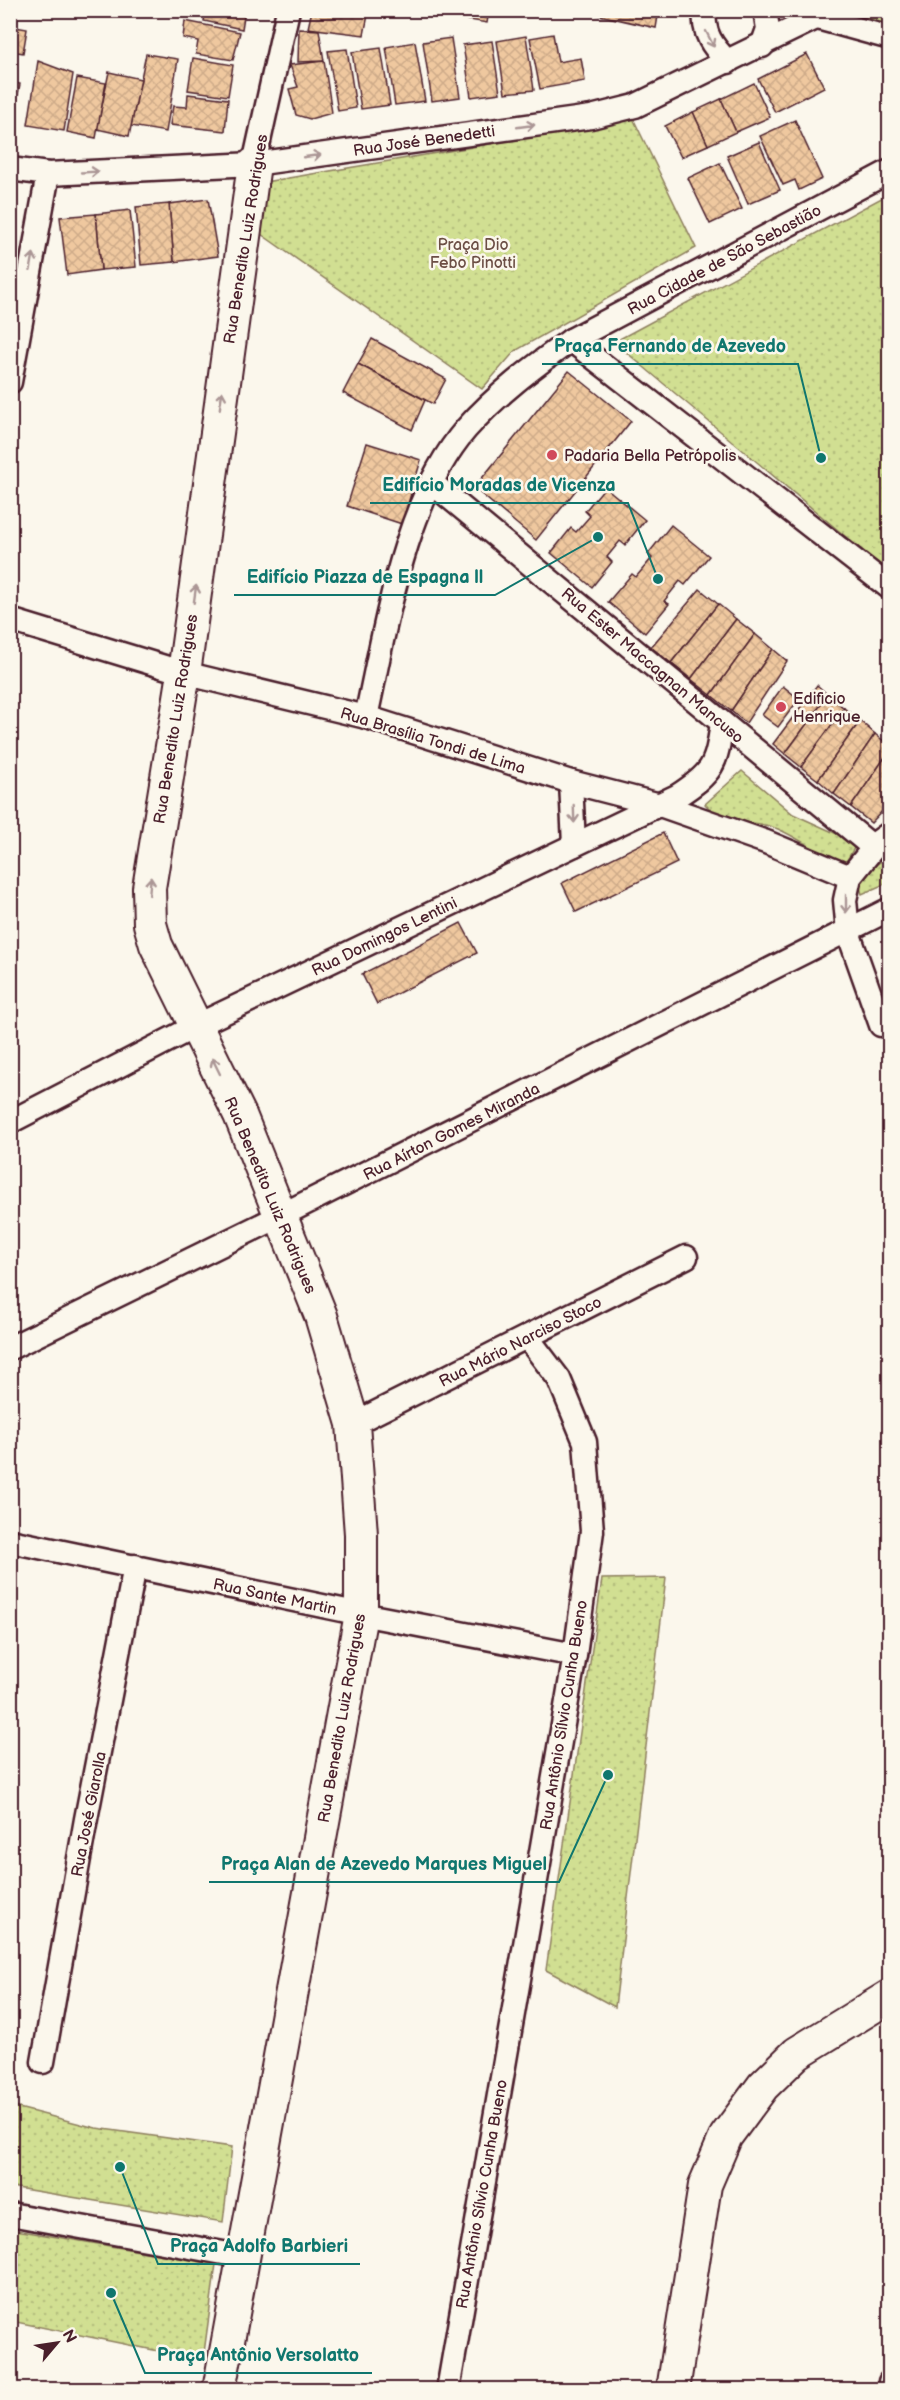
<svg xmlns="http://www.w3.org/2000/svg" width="900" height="2400" font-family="'Balsamiq Sans',sans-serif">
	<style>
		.park { fill: url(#park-dots); stroke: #8e7f5e; stroke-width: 1.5 }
		.building { fill: url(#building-cross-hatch); stroke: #4a1f2b; stroke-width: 1.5 }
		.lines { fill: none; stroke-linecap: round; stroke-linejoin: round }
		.street-casing { stroke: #4a1f2b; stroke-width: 27 }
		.secondary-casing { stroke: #4a1f2b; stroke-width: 36 }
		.street { stroke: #fbf7ec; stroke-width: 22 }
		.secondary { stroke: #fbf7ec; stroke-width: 32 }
		.oneway { stroke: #ab9695 }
		.poi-dot { fill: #d1495b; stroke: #fbf7ec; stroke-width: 2 }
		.labels { text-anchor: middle; stroke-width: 5; stroke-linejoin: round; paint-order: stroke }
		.street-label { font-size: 16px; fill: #4a1f2b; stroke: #fbf7ec }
		.park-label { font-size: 16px; fill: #6c4f45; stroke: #fbf7ec }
		.poi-label { font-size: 16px; fill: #4a1f2b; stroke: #fbf7ec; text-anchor: start }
		.leader { fill: none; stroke: #0f766e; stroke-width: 2 }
		.callout-dot { fill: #0f766e; stroke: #fbf7ec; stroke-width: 2 }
		.callout-label { font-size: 18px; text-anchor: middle; font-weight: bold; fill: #0f766e; stroke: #fbf7ec; stroke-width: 5; stroke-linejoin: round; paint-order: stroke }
	</style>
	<defs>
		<pattern id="park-dots" width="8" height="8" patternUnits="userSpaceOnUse" patternTransform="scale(1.5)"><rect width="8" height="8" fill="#d1df92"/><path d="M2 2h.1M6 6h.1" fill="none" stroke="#b5bf7e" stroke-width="1.8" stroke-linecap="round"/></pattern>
		<pattern id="building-cross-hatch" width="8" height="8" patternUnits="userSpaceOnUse" patternTransform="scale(1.5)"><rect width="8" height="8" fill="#efc89f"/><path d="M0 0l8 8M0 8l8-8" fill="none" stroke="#ceab89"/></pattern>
	</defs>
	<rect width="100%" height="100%" fill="#fbf7ec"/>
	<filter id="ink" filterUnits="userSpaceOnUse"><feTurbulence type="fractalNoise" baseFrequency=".0167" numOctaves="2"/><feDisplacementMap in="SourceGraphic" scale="12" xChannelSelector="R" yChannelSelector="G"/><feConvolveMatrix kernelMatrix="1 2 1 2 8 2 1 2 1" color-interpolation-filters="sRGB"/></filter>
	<g filter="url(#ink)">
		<g class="park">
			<polygon points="849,11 889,11 889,34 839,16"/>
			<polygon points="630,112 696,248 515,351 482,389 258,232 265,182 586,128"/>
			<polygon points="889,194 889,573 614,342"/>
			<path d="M742,771l51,43 64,29 -14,24c-21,-13 -43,-28 -65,-38 -28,-12 -50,1 -73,-25z"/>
			<polygon points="889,856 889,882 862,894 857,878"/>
			<polygon points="666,1578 615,2007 546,1970 602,1579"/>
			<polygon points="11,2106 96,2128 232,2147 223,2222 11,2187"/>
			<polygon points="10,2229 216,2264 203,2360 11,2321"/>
		</g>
		<g class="building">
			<polygon points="206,10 245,10 242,29 204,21"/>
			<polygon points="312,10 369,10 364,35 308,28"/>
			<polygon points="431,10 449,10 447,16 430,14"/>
			<polygon points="449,10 471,10 469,20 447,16"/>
			<polygon points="471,10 489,10 487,23 469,20"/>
			<polygon points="577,10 659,10 656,28"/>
			<polygon points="185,21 240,32 233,60 196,54 198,41 183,38"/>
			<polygon points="10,26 27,29 23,53 11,51 10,55"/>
			<polygon points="299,29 319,30 324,61 298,62"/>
			<polygon points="553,34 558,62 581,58 585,81 540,89 530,38"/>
			<polygon points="526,36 534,90 505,93 497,41"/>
			<polygon points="451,38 460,97 432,101 423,42"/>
			<polygon points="492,41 500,93 471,97 463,45"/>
			<polygon points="415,42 425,101 395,105 386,47"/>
			<polygon points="381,48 390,105 361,109 352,52"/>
			<polygon points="347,49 356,108 338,111 328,51"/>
			<polygon points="146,54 178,59 166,132 131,126"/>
			<polygon points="807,54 824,87 775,112 758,79"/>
			<polygon points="193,58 233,65 228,96 188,90"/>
			<polygon points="38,61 73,74 64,131 28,125"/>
			<polygon points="324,61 332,113 310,119 296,115 289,89 298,87 290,65"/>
			<polygon points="109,72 141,79 129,136 97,129"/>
			<polygon points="77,78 106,83 96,138 67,132"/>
			<polygon points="10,82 20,84 15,109 10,108"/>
			<polygon points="754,83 770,117 736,132 721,99"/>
			<polygon points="188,94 228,99 225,131 170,125 173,106 187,107"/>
			<polygon points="721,99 736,132 708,145 693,112"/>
			<polygon points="693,112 708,145 681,157 665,126"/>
			<polygon points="795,120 822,179 799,190 795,180 783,185 760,136"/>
			<polygon points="759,142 780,190 748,204 727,156"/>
			<polygon points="720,163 742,209 710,224 688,178"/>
			<polygon points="208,199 218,256 174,262 169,204"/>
			<polygon points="169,204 174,262 141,265 136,207"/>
			<polygon points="130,210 136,267 101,270 96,214"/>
			<polygon points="96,214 101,270 67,275 60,217"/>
			<polygon points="372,339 446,379 433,404 358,364"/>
			<polygon points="358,364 425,400 412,430 343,393"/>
			<polygon points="569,371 631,421 536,540 474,488"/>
			<polygon points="367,443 421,460 402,524 347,506"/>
			<polygon points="605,487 645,520 625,545 620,541 607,557 612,562 592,587 551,553 571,528 576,532 590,516 585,511"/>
			<polygon points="671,525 709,556 685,585 680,581 664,601 669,604 645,633 608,602 632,574 636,577 652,558 648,554"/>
			<polygon points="700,589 718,604 671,663 651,647"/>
			<polygon points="718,604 736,619 691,679 671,663"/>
			<polygon points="736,619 755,634 711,695 691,679"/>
			<polygon points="755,634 773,649 731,711 711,695"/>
			<polygon points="773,649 787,661 746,723 731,711"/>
			<polygon points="817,685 828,695 785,754 773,744"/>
			<polygon points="783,686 799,699 778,727 762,715"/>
			<polygon points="828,695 844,708 801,767 785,754"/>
			<polygon points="844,708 860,721 818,780 801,767"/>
			<polygon points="860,721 875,734 834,794 818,780"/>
			<polygon points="875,734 890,746 890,750 851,807 834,794"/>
			<polygon points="890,750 890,803 871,823 851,807"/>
			<polygon points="663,833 677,863 576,912 562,883"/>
			<polygon points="461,923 477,953 377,1004 362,974"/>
		</g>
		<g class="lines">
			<g class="street-casing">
				<g id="street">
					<path d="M705,10c-3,23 8,37 23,52"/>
					<polyline points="810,16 890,38"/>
					<polyline points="762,46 768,29 765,10"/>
					<polyline points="254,164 288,10"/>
					<polyline points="10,169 48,174 254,164 591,117 635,106 832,10"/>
					<polyline points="571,340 890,588"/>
					<polyline points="10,382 48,174"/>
					<polyline points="432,483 874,848"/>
					<polyline points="10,620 184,673 366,717 571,782 660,805 766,842 850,877"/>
					<path d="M366,717c20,-91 38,-216 100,-288 31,-35 67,-62 105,-89l319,-169"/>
					<polyline points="571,782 574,845"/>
					<polyline points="881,1025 848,932 845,900 850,877 879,841 890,833"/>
					<path d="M10,1122l186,-96 481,-230c37,-24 39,-31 45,-73"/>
					<polyline points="10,1348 280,1216 890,909"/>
					<polyline points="353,1424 686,1257"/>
					<polyline points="10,1541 361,1614 575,1655"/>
					<polyline points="43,2062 86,1819 135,1566"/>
					<polyline points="10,2214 245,2257"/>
					<polyline points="448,2390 575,1655 592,1531 585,1442 559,1379 527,1337"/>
					<polyline points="889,2390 890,2382"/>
				</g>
			</g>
			<g class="secondary-casing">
				<g id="secondary">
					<polyline points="219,2390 361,1614 361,1534 353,1424 321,1316 240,1115 156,945 150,924 149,888 184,673 254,164"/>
					<polyline points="673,2390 705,2185 726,2136 763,2086 797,2053 890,1996"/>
				</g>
			</g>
			<use href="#street" class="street"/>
			<use href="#secondary" class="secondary"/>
		</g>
		<defs><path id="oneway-shaft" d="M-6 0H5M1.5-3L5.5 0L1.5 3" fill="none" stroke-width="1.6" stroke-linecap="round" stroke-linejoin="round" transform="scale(1.5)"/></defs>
		<g class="oneway">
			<use href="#oneway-shaft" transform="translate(710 39) rotate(63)"/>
			<use href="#oneway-shaft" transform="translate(526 126) rotate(-8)"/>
			<use href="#oneway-shaft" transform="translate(312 156) rotate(-8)"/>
			<use href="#oneway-shaft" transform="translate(90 172) rotate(-3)"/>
			<use href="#oneway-shaft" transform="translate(32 262) rotate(-80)"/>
			<use href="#oneway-shaft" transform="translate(221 400) rotate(-82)"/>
			<use href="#oneway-shaft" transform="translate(195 594) rotate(-82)"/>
			<use href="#oneway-shaft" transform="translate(574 814) rotate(88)"/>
			<use href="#oneway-shaft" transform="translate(150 886) rotate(-85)"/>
			<use href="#oneway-shaft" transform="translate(846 904) rotate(90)"/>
			<use href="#oneway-shaft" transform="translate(216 1066) rotate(-116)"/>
		</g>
	</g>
	<g class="poi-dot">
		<circle cx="552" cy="455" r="6"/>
		<circle cx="781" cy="707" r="6"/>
	</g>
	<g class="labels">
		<g class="street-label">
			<text transform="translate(424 140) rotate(-8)" y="6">Rua José Benedetti</text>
			<text transform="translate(245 239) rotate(-81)" y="6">Rua Benedito Luiz Rodrigues</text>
			<text transform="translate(724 259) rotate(-28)" y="6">Rua Cidade de São Sebastião</text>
			<text transform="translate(653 665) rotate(40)" y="6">Rua Ester Maccagnan Mancuso</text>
			<text transform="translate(175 719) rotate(-81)" y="6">Rua Benedito Luiz Rodrigues</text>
			<text transform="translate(433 740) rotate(17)" y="6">Rua Brasília Tondi de Lima</text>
			<text transform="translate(384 936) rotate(-26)" y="6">Rua Domingos Lentini</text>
			<text transform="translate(451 1131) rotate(-27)" y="6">Rua Aírton Gomes Miranda</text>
			<text transform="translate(271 1195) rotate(67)" y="6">Rua Benedito Luiz Rodrigues</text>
			<text transform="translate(520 1341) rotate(-27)" y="6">Rua Mário Narciso Stoco</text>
			<text transform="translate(275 1596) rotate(12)" y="6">Rua Sante Martin</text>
			<text transform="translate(563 1715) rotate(-81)" y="6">Rua Antônio Sílvio Cunha Bueno</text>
			<text transform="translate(341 1718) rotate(-80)" y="6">Rua Benedito Luiz Rodrigues</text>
			<text transform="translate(88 1814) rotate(-79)" y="6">Rua José Giarolla</text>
			<text transform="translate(481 2194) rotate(-80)" y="6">Rua Antônio Sílvio Cunha Bueno</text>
		</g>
		<g class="park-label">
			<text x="473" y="250">Praça Dio<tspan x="473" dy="18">Febo Pinotti</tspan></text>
		</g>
		<g class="poi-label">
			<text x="564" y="461">Padaria Bella Petrópolis</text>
			<text x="793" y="704">Edificio<tspan x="793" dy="18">Henrique</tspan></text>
		</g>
	</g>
	<path class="leader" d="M821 458L798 364H542M658 579L628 503H370M598 537L495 595H234M608 1775L559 1882H209M120 2167L158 2264H360M111 2293L145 2373H372"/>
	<g class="callout-dot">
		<circle cx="821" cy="458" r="6"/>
		<circle cx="658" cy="579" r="6"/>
		<circle cx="598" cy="537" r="6"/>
		<circle cx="608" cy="1775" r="6"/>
		<circle cx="120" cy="2167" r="6"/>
		<circle cx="111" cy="2293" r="6"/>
	</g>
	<g class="callout-label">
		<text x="670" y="352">Praça Fernando de Azevedo</text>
		<text x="499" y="491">Edifício Moradas de Vicenza</text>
		<text x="365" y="583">Edifício Piazza de Espagna ll</text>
		<text x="384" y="1870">Praça Alan de Azevedo Marques Miguel</text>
		<text x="259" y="2252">Praça Adolfo Barbieri</text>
		<text x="258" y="2361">Praça Antônio Versolatto</text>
	</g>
	<rect width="900" height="2400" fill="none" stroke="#fbf7ec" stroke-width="36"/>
	<rect x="18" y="18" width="864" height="2364" fill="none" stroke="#4a1f2b" stroke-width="2" filter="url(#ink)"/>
	<g transform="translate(57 2343) rotate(61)" stroke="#fbf7ec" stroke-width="4.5" paint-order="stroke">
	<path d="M0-4.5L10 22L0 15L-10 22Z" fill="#4a1f2b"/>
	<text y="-9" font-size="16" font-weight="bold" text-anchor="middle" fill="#4a1f2b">N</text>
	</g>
</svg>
